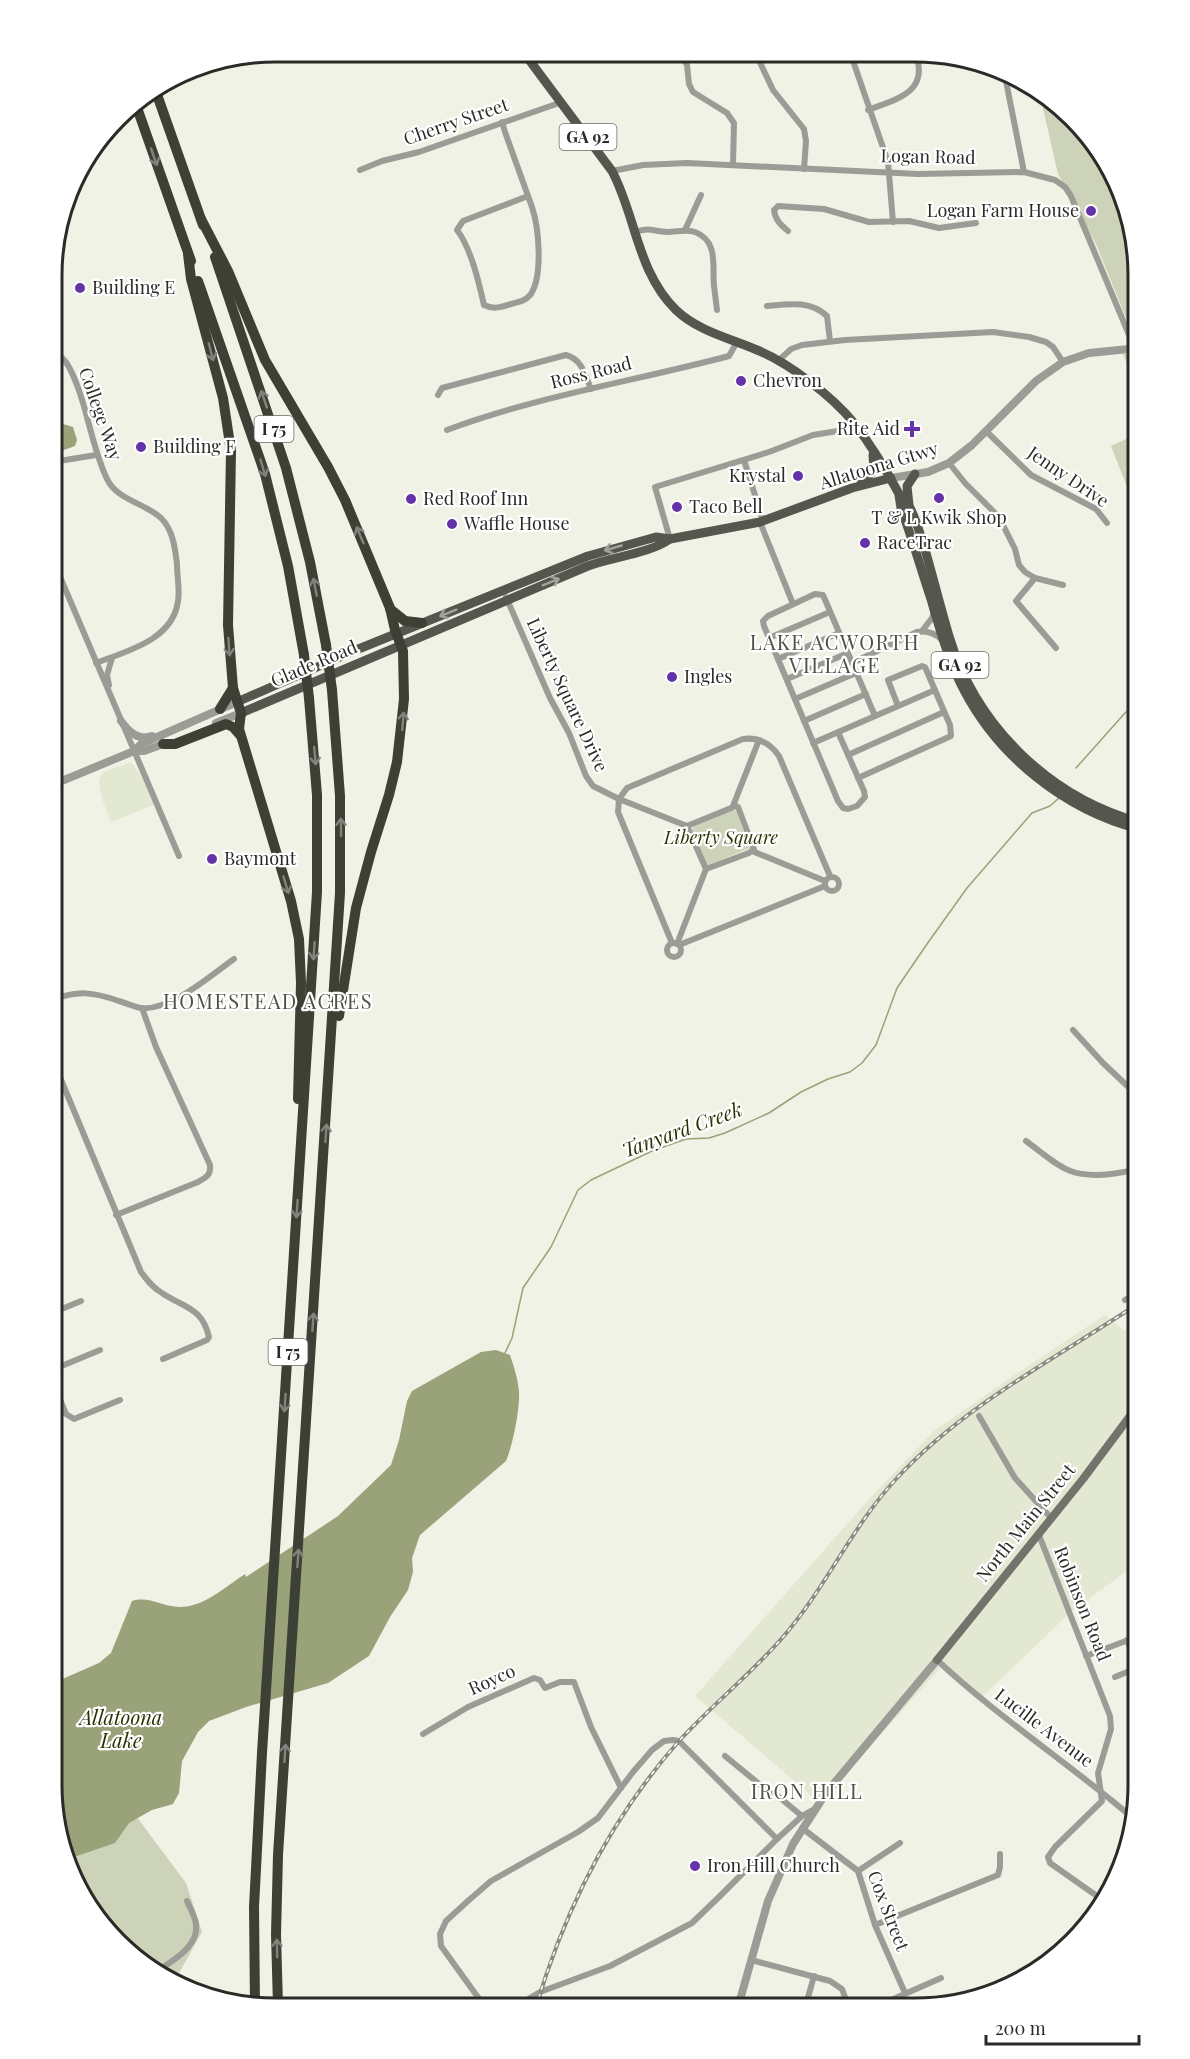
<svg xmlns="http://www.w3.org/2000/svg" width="1190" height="2059" font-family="'Playfair Display',serif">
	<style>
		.built { fill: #e3e8d3 }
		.green { fill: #cdd3b9 }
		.water { fill: #99a279 }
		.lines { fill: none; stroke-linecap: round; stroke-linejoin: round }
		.stream { stroke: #99a279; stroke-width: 1.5 }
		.minor { stroke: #9a9c96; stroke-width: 6 }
		.tertiary { stroke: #9a9c96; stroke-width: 8 }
		.secondary { stroke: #72746c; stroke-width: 8 }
		.primary { stroke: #55574e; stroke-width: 9 }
		.motorway { stroke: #3d4035; stroke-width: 10 }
		.rail-casing { stroke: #8a8c82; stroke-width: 4 }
		.rail { stroke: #fff; stroke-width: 1.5; stroke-dasharray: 4.5; stroke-linecap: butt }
		.motorway-bridge { stroke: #3d4035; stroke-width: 10 }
		.oneway { stroke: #81837c }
		.oneway2 { stroke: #a2a39e }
		.poi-dot { fill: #6532aa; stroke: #fff; stroke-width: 2 }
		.labels { text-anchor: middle; stroke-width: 4.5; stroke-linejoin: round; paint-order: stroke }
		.shield { fill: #fff; stroke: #6a6b67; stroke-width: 1.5 }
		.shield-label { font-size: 16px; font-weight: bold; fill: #2a2b26 }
		.street-label { font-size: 18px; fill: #2a2b26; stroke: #fff }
		.poi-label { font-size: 18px; fill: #2a2b26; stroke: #fff; text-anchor: start }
		.park-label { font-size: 18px; font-style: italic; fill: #2e3603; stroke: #fff }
		.neighbourhood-label { font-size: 20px; letter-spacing: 1.5px; fill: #4e5045; stroke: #fff }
		.water-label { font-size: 20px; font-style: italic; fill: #293100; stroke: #fff }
		.rim { fill: none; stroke: #2a2b26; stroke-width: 3 }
	</style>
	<rect width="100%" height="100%" fill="#eff2e4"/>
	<g class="built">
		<polygon points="131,762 142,778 154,805 111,822 101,796 99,781 101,775 106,771"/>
		<polygon points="1105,1315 1139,1342 1139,1562 1070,1613 982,1697 942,1666 820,1803 695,1696 871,1497 934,1431 1013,1376"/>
	</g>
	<g class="green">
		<polygon points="1039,91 1062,106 1101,150 1127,203 1139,275 1139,350 1096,244 1058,174"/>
		<polygon points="1139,353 1139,395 1123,354"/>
		<polygon points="1139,433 1139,503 1131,497 1111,446"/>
		<polygon points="732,810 736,811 750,848 709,865 706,864 692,830 693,827"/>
		<polygon points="136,1816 186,1883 202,1932 174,1982 128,1953 89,1909 63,1856"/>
	</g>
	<g class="water">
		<polygon points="53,421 73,427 77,440 75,446 53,454"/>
		<path d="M496,1350l14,5c4,12 8,24 9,37 1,17 -6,52 -13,69l-86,74 -8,23 1,14 -5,18 -18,27 -21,39 -41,27 -82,24 -37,14 -11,11 -16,29 -3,32 -6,11 -21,6 -23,13 -14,20 -50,17 -14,-76v-100l48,-21 12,-10 21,-52c17,-5 29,5 46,6 25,1 47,-20 67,-33l1,3 92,-61 53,-51 8,-25 8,-39 5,-10 69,-39z"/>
	</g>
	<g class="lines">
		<g class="stream">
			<polyline points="1076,768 1125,713 1139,700"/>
			<polyline points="505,1353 512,1338 523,1288 551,1247 578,1190 591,1180 652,1151 686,1139 709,1138 725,1133 769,1113 801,1092 828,1079 850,1072 862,1063 876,1045 897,988 927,944 967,888 1032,813 1050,806 1060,797"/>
		</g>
		<g class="minor">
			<polyline points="680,54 687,65 689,84 693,92 727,113 734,123 733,165"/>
			<polyline points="756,54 773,90 804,129 806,141 804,169"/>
			<polyline points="851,55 888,162 893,222"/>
			<polyline points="1004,71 1024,172"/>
			<path d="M868,110c28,-11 61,-17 48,-55"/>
			<path d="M502,122l3,10 27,75c7,21 11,68 -1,87 -5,7 -13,8 -20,10 -10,3 -17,6 -27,1 -5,-22 -13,-57 -27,-75l6,-9 65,-25"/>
			<polyline points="360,170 382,161 419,152 562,102"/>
			<polyline points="612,171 643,165 687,163 918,174 1024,172 1055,180 1065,187 1071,196 1132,342 1133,349"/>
			<polyline points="685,230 701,195"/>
			<path d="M788,231c-7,-6 -13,-11 -14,-21l4,-4 46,3 45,13 40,-1 30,7 37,-5"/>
			<path d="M635,232c17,-5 16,-1 32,0 10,0 18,-3 28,0 24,9 17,35 19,54 1,8 2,16 3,24"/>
			<path d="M767,306c21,-2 43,-6 60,10l3,25"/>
			<path d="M53,352c6,3 13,9 16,15 18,34 21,76 38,112 10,21 38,24 54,39 12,12 14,30 16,46 0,12 3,26 1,37 -5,39 -51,50 -82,62"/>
			<polyline points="778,361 791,349 802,345 845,340 993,332 1029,337 1046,342 1053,347 1063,362"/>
			<path d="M438,395l4,-7 124,-33c16,4 19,20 25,34"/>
			<path d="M447,430c91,-34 188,-49 282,-74l8,-14"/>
			<polyline points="986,431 1031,475 1096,509 1107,523"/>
			<polyline points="744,460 763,521"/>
			<polyline points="53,462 96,455"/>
			<polyline points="949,463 965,483 999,517 1015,549 1019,565 1025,572 1035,578 1063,585"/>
			<polyline points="760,522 793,604"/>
			<polyline points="670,539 655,487 769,452 813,435 838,431 853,423"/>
			<polyline points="52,558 179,856"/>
			<polyline points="1035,578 1016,601 1056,648"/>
			<polyline points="506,597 550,698 569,733 586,776 593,786 619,799 687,826"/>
			<polyline points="922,631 932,618 934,611"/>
			<polyline points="769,638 830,612"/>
			<polyline points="778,659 839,633"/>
			<path d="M852,663l65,-31c10,-2 20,2 26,9"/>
			<polyline points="787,679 848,653"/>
			<polyline points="109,685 107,675 112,658"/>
			<polyline points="795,699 856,673"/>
			<polyline points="804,721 866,694"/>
			<polyline points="838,732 864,791 865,797 857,806 848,809 843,808 838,801 764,626 763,621 768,616 815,594 823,595 875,716"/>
			<polyline points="813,743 935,690"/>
			<polyline points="848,755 944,712"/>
			<polyline points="858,778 951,736 950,725 925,667 922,666 888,680 898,706"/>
			<polyline points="733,806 759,740"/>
			<polygon points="736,806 738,807 754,849 749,853 706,869 687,826"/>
			<polyline points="752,851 825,881"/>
			<circle cx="832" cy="884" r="7"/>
			<path d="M672,943l-54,-131 1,-13 8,-11 116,-49c15,-2 27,4 36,17l51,120"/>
			<circle cx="674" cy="950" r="7"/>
			<polyline points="677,944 706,869"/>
			<polyline points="679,945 825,886"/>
			<path d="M52,1000c26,-10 41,-8 67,1 7,2 15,6 22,7 30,3 70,-33 93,-49"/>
			<polyline points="1073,1030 1103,1063 1139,1097"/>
			<path d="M52,1058l89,214c6,8 12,16 21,21 22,15 40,14 47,44l-2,3 -44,19"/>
			<path d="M1026,1141c33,24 41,38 85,33 9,-1 19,-3 28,-6"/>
			<path d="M116,1215l82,-33c9,-5 13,-7 12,-17l-54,-118 -14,-39"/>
			<polyline points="1125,1300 1139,1291"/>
			<polyline points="52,1313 81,1301"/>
			<polyline points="52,1370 100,1350"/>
			<polyline points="51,1378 66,1414 74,1419 120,1400"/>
			<polyline points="979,1416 1015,1478 1052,1519"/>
			<polyline points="1039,1535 1110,1716 1111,1729 1098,1773 1102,1801 1055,1847 1048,1857 1050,1863 1104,1901"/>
			<polyline points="1127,1640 1138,1667"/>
			<polyline points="1086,1656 1139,1636"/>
			<path d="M937,1660c62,58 133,104 197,159"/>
			<polyline points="1115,1677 1139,1667"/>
			<polyline points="423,1734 468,1707 534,1678 540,1680 545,1688 560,1682 574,1682 591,1727 621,1788"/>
			<polyline points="725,1756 769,1792 779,1797 802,1816"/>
			<polyline points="802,1828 858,1871 875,1925 905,1993"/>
			<polyline points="858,1871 900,1843"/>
			<polyline points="875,1925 998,1875 1000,1867 1000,1854"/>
			<polyline points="751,1960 830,1981 842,1989 849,2008"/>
			<path d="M157,1971c16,-10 42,-25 39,-47 -1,-8 -6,-16 -9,-23"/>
			<polyline points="485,2007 441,1946 440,1934 446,1921 469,1900 491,1881 578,1832 598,1818 633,1772 652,1750 664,1741 673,1740 679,1741 777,1839"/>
			<polyline points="515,2007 540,1992 610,1966 692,1923 720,1896 777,1839 802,1816 815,1809"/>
			<polyline points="805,2008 814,1976"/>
			<polyline points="873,2008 941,1978"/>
		</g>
		<g class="tertiary">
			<polyline points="891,478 928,472 949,463 972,445 1036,381 1063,362 1089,353 1139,348"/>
			<path d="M121,721c8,11 17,20 31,15"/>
			<polyline points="216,723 241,713"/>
			<polyline points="134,751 144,751 166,743"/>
			<polyline points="52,785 134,751 141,744 237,702"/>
			<polyline points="738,2007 768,1901 793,1844 826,1793 937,1660"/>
		</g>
		<polyline class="secondary" points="937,1660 1083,1479 1139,1404"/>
		<g class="primary">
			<path d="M524,53l88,118c24,45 25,101 64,139 22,21 53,28 81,40 32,13 75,46 97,73 17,22 31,45 44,69 3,5 9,9 11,14 8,14 12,32 17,47 8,28 15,56 23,83 27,90 100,161 190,186"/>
			<polyline points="861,483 874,470 873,455"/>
			<path d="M899,495l2,13c11,30 20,61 30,91 9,31 18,63 33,91 35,67 101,120 175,139"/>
			<polyline points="909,505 907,486 915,474"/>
			<polyline points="237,702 356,650 588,556 656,537 670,539 760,522 852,488 891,478"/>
			<path d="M241,713l347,-147c24,-9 63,-13 82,-27"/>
		</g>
		<g class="motorway">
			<polyline points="155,89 203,225"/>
			<polyline points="135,102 191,261"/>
			<polyline points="201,219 228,271 265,360 328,467 345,500 390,608 395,630 403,651 404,699 397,762 389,795 371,852 356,908 339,1016"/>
			<polyline points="188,254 191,279 223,398 231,451 228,625 233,688 241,713 239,729 291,901 299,939 301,983 298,1099"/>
			<polyline points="215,257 286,468 310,562 326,645"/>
			<polyline points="198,281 265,474 288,566 304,655"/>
			<polyline points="390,609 405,621 422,623"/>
			<polyline points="220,709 233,688"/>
			<polyline points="163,744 175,744 226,724 233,727 240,735"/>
			<polyline points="255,2006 254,1907 262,1753 317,892 317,795 309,698"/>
			<polyline points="278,2006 276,1934 278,1855 340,893 340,796 332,690"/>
		</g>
		<g class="rail-casing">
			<path id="rail" d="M536,2007c29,-98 75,-189 143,-266 33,-36 72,-67 104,-104 43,-49 69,-111 114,-159 69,-74 158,-119 242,-175"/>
		</g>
		<use href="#rail" class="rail"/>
		<g class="motorway-bridge">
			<polyline points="326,645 332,690"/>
			<polyline points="304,655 309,698"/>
		</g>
	</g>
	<defs><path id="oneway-shaft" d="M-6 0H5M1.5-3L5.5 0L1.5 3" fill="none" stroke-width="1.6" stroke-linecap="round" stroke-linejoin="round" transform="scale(1.5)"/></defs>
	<g class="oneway">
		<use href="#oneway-shaft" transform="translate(154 157) rotate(71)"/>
		<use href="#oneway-shaft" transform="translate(211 352) rotate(75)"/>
		<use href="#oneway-shaft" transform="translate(264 399) rotate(-109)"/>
		<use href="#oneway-shaft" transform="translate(263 468) rotate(73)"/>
		<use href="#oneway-shaft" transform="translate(360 535) rotate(-113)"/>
		<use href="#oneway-shaft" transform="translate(315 587) rotate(-101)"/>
		<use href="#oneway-shaft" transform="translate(229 647) rotate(86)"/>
		<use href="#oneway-shaft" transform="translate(403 721) rotate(-85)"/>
		<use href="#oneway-shaft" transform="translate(315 756) rotate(85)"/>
		<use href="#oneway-shaft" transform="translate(341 827) rotate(-91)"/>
		<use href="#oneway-shaft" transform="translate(286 885) rotate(73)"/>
		<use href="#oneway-shaft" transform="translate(314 951) rotate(94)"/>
		<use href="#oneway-shaft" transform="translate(326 1133) rotate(-86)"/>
		<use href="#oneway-shaft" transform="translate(297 1209) rotate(94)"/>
		<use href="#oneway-shaft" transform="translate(313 1322) rotate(-86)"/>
		<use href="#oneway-shaft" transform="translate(285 1403) rotate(94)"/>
		<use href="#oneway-shaft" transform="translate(298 1558) rotate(-86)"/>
		<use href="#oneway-shaft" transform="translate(285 1753) rotate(-86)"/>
		<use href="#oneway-shaft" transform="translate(277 1948) rotate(-91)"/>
	</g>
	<g class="oneway2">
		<use href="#oneway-shaft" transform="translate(613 548) rotate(164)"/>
		<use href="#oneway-shaft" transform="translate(551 582) rotate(-22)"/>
		<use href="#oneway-shaft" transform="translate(448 613) rotate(158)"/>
	</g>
	<g class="poi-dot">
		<circle cx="1091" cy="211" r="6"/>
		<circle cx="80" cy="288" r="6"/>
		<circle cx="741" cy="381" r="6"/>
		<path d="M909 420h6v6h6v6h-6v6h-6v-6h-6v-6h6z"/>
		<circle cx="141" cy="447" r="6"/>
		<circle cx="798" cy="476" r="6"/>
		<circle cx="939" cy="498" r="6"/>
		<circle cx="411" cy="499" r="6"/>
		<circle cx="677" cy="507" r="6"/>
		<circle cx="452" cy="524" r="6"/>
		<circle cx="865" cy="543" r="6"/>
		<circle cx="672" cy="677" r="6"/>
		<circle cx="212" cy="859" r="6"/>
		<circle cx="695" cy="1866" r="6"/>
	</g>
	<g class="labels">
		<g class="shield">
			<rect x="559.5" y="124" width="57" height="26" rx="4.5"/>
			<rect x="254.5" y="416" width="39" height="26" rx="4.5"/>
			<rect x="931.5" y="652" width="57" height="26" rx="4.5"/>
			<rect x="268.5" y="1339" width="39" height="26" rx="4.5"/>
		</g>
		<g class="shield-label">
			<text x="588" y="143">GA 92</text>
			<text x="274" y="435">I 75</text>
			<text x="960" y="671">GA 92</text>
			<text x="288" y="1358">I 75</text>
		</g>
		<g class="street-label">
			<text transform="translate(456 122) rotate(-19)" y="6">Cherry Street</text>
			<text transform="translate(928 157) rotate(1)" y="6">Logan Road</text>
			<text transform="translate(591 373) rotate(-14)" y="6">Ross Road</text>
			<text transform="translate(100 414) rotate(71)" y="6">College Way</text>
			<text transform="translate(879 466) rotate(-17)" y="6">Allatoona Gtwy</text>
			<text transform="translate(1068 477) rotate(34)" y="6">Jenny Drive</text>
			<text transform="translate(314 664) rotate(-23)" y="6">Glade Road</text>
			<text transform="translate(567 695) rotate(65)" y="6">Liberty Square Drive</text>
			<text transform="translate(1026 1523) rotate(-51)" y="6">North Main Street</text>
			<text transform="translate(1082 1604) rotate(68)" y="6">Robinson Road</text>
			<text transform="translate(492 1680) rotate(-24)" y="6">Royco</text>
			<text transform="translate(1044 1728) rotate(37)" y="6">Lucille Avenue</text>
			<text transform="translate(888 1911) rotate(69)" y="6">Cox Street</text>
		</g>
		<g class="poi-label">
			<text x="1079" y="217" text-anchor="end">Logan Farm House</text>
			<text x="92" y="294">Building E</text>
			<text x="753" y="387">Chevron</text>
			<text x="900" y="435" text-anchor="end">Rite Aid</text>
			<text x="153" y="453">Building F</text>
			<text x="786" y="482" text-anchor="end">Krystal</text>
			<text x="423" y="505">Red Roof Inn</text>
			<text x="689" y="513">Taco Bell</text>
			<text x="939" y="524" text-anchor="middle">T &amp; L Kwik Shop</text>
			<text x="464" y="530">Waffle House</text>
			<text x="877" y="549">RaceTrac</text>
			<text x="684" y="683">Ingles</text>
			<text x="224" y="865">Baymont</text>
			<text x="707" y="1872">Iron Hill Church</text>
		</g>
		<g class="park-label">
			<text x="721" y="844">Liberty Square</text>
		</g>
		<g class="neighbourhood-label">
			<text x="835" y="650">LAKE ACWORTH<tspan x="835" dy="23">VILLAGE</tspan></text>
			<text x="268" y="1009">HOMESTEAD ACRES</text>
			<text x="807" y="1799">IRON HILL</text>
		</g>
		<g class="water-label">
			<text transform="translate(682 1130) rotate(-20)" y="7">Tanyard Creek</text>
			<text x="121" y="1725">Allatoona<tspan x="121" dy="23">Lake</tspan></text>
		</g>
	</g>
	<path d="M0 0H1190V2059H0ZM275 62H915A213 213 0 0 1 1128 275V1785A213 213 0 0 1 915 1998H275A213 213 0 0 1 62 1785V275A213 213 0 0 1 275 62Z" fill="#fff" fill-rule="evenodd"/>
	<path class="rim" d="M275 62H915A213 213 0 0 1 1128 275V1785A213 213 0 0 1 915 1998H275A213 213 0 0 1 62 1785V275A213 213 0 0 1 275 62Z"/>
	<path d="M986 2035v9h153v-9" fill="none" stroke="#2a2b26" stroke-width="3"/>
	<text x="995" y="2035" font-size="18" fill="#2a2b26" stroke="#ffffff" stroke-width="4.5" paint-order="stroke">200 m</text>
</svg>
